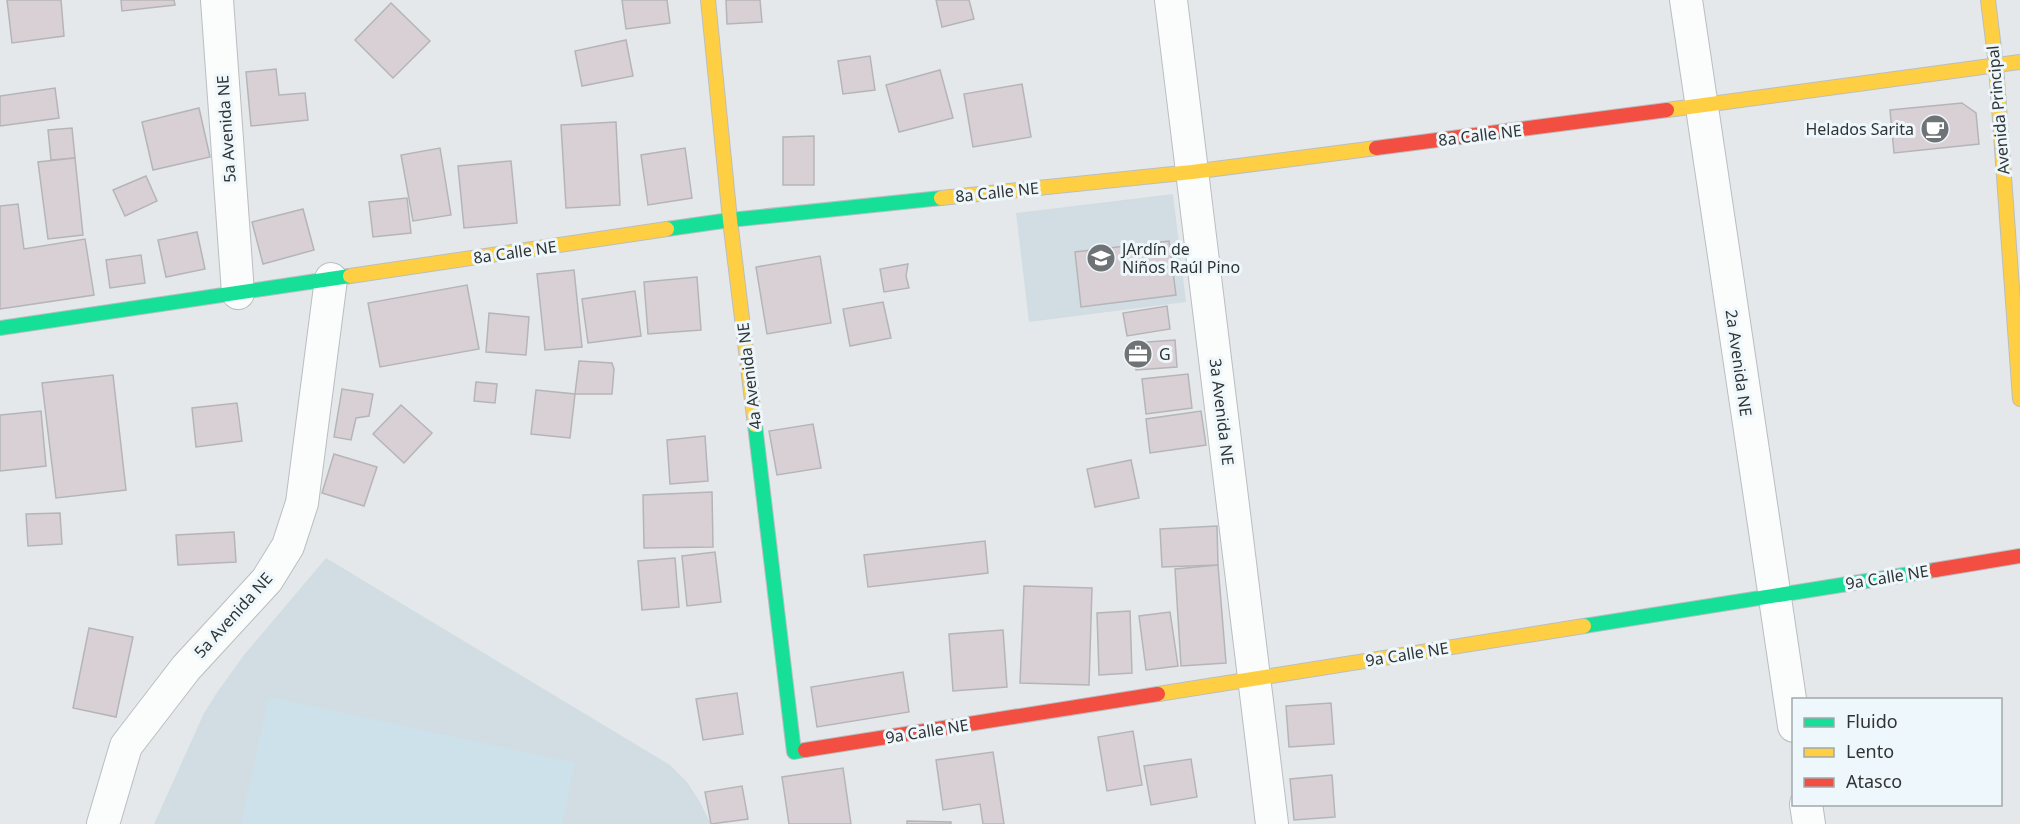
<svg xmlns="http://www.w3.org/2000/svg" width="2020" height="824" font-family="'Noto Sans',sans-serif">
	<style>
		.built { fill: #d2dde3 }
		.green { fill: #cde1eb }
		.building { fill: #d8d0d5; stroke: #b5b5b7; stroke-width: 1.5 }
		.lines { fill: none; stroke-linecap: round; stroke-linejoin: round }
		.street-casing { stroke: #babec0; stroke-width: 34 }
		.fast-casing { stroke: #babec0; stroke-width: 16 }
		.slow-casing { stroke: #babec0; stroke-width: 16 }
		.jam-casing { stroke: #babec0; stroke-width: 16 }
		.street { stroke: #fbfcfc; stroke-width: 32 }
		.fast { stroke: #16e098; stroke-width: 14 }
		.slow { stroke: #ffcf43; stroke-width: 14 }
		.jam { stroke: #f24e42; stroke-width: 14 }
		.labels { text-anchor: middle; stroke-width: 6; stroke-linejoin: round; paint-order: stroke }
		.street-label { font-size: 16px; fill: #303435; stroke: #eef7fb }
		.poi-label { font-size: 16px; fill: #303435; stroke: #eef7fb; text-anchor: start }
	</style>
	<rect width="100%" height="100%" fill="#e4e8eb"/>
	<g class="built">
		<polygon points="1173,194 1186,302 1029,322 1016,213"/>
		<polygon points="326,558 670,765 687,782 700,802 711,824 154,824 204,713 218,691 244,655"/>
	</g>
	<polygon class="green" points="269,697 575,763 562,824 241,824"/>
	<g class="building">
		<polygon points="7,0 61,0 64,36 12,43"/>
		<polygon points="121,0 174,0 175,5 122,11"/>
		<polygon points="622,0 667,0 670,23 626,29"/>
		<polygon points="726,0 760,0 762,22 727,24"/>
		<polygon points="936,0 969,0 974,19 942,27"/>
		<polygon points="391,3 430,41 393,78 355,40"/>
		<polygon points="626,40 633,76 582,86 575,51"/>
		<polygon points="870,56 875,90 843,94 838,61"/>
		<polygon points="276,69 279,95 305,93 308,120 251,126 246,72"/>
		<polygon points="940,70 953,118 899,132 886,85"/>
		<polygon points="1022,84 1031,137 973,147 964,94"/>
		<polygon points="55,88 59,118 0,126 0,96"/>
		<polygon points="1962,103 1976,113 1979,144 1894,153 1890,110"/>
		<polygon points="199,108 210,157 153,170 142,122"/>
		<polygon points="616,122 620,205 566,208 561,125"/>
		<polygon points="72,128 75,158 51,160 48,130"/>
		<polygon points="814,136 814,185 783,185 783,137"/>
		<polygon points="440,148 451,215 413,221 401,155"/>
		<polygon points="685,148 692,198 648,205 641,155"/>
		<polygon points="75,158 83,235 48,239 38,162"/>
		<polygon points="511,161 517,223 464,228 458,166"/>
		<polygon points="146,176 157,201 125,216 113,190"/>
		<polygon points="407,198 411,233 373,237 369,202"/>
		<polygon points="18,204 24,249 85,239 94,295 0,309 0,206"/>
		<polygon points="303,209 314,250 263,264 252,222"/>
		<polygon points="197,232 205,269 166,277 158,240"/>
		<polygon points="1169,241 1176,295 1081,307 1075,252"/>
		<polygon points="141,255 145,283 110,288 106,260"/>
		<polygon points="820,256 831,323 767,334 756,267"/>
		<polygon points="908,264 906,276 909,288 884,292 880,269"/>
		<polygon points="574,270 582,347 545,350 537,274"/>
		<polygon points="697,277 701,330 648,334 644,282"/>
		<polygon points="467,285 479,349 380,367 368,303"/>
		<polygon points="635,291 641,336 588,343 582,299"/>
		<polygon points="883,302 891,338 850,346 843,309"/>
		<polygon points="1167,306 1170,329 1127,336 1123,313"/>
		<polygon points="489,313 529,317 526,355 486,352"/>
		<polygon points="1175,340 1177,367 1136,370 1134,343"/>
		<polygon points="579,361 612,363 614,369 612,394 575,394"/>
		<polygon points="1188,374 1192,408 1146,414 1142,379"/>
		<polygon points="113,375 126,490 56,498 42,383"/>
		<polygon points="476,382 497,384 495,403 474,401"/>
		<polygon points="342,389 373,394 369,416 356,418 351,440 334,437"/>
		<polygon points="536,390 575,394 570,438 531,434"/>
		<polygon points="237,403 242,441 196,447 192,408"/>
		<polygon points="401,405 432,433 404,463 373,434"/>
		<polygon points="41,411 46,466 0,471 0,415"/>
		<polygon points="1201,411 1206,445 1150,453 1146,419"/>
		<polygon points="813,424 821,468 777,475 769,431"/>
		<polygon points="705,436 708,481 670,484 667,440"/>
		<polygon points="334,454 377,467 364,506 322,493"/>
		<polygon points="1131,460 1139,498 1095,507 1087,469"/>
		<polygon points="712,492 713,547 644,548 643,495"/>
		<polygon points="60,513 62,544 28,546 26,514"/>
		<polygon points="1217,526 1218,565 1162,567 1160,529"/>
		<polygon points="234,532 236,562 178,565 176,535"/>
		<polygon points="985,541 988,573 868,587 864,555"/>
		<polygon points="715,552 721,602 687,606 682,556"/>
		<polygon points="675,558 679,607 642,610 638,561"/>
		<polygon points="1218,565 1226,663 1181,666 1175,569"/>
		<polygon points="1024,586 1092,588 1089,685 1020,683"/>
		<polygon points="1130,611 1132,673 1099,675 1097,613"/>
		<polygon points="1170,612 1178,666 1146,670 1139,616"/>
		<polygon points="89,628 133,637 116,717 73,708"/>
		<polygon points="1003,630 1007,687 953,691 949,634"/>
		<polygon points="903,672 909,712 817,727 811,687"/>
		<polygon points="737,693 743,734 703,740 696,699"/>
		<polygon points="1331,703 1334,744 1289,747 1286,706"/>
		<polygon points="1133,731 1142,785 1107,791 1098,737"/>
		<polygon points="993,752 1004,824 983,824 980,804 943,810 936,760"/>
		<polygon points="1191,759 1197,797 1151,805 1144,766"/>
		<polygon points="843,768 851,824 789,824 782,777"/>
		<polygon points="1332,775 1335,817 1294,820 1290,779"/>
		<polygon points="742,786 748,819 711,824 705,792"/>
		<polygon points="907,821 951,822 951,824 907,824"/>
	</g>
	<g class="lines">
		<g class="street-casing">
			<g id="street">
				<polyline points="217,0 238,293"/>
				<polyline points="1171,0 1272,824"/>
				<polyline points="1686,0 1794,726"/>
				<polyline points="1806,804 1809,824"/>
				<polyline points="103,824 126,746 186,668 267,580 288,546 302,503 331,279"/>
			</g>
		</g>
		<g class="fast-casing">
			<g id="fast">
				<polyline points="667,229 730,220 941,198"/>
				<polyline points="0,328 350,276"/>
				<polyline points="755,425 794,752 805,750"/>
				<polyline points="1584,626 1935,570"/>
			</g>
		</g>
		<g class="slow-casing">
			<g id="slow">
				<polyline points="708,0 730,220 755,425"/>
				<polyline points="1988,0 1996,65 2020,399"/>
				<polyline points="1667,110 2020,62"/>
				<polyline points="941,198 1192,172 1376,148"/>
				<polyline points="350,276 667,229"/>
				<polyline points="1158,694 1584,626"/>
			</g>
		</g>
		<g class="jam-casing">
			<g id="jam">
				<polyline points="1376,148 1667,110"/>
				<polyline points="1935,570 2020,556"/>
				<polyline points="805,750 1158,694"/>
			</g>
		</g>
		<use href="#street" class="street"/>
		<use href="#fast" class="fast"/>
		<use href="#slow" class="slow"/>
		<use href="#jam" class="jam"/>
	</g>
	<defs>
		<g id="cafe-disc" transform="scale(1.5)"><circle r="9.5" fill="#6f7375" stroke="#eef7fb"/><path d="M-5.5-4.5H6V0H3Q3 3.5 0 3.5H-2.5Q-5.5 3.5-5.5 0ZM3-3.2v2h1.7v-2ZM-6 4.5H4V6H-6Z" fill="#fff"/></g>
		<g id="school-disc" transform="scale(1.5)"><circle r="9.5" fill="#6f7375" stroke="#eef7fb"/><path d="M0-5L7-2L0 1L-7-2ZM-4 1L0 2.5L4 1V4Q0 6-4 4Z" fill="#fff"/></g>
		<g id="office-disc" transform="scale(1.5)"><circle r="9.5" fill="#6f7375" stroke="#eef7fb"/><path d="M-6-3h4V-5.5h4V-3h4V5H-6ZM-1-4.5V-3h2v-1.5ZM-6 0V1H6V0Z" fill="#fff"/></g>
	</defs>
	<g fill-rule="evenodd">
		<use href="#cafe-disc" x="1935" y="129"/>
		<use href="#school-disc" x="1101" y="258"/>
		<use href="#office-disc" x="1138" y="354"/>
	</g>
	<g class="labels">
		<g class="street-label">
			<text transform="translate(1998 110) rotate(-95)" y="6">Avenida Principal</text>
			<text transform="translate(226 129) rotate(-94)" y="6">5a Avenida NE</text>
			<text transform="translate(1480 135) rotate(-7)" y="6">8a Calle NE</text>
			<text transform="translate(997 192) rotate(-6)" y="6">8a Calle NE</text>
			<text transform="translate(515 252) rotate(-8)" y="6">8a Calle NE</text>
			<text transform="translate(1739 363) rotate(82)" y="6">2a Avenida NE</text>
			<text transform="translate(749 376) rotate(-97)" y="6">4a Avenida NE</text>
			<text transform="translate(1222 412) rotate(83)" y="6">3a Avenida NE</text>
			<text transform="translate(1887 577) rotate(-9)" y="6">9a Calle NE</text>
			<text transform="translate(233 615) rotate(-48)" y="6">5a Avenida NE</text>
			<text transform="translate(1407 654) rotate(-9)" y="6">9a Calle NE</text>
			<text transform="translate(927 731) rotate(-9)" y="6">9a Calle NE</text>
		</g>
		<g class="poi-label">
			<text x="1914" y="135" text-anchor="end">Helados Sarita</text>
			<text x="1122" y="255">JArdín de<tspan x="1122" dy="18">Niños Raúl Pino</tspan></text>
			<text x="1159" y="360">G</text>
		</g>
	</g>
	<rect x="1792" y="698" width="210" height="108" fill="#eef7fb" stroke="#a2a9ac" stroke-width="1.5"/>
	<rect x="1804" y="718" width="30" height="9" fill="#16e098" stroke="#a2a9ac" stroke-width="1.5"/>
	<text x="1846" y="728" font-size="18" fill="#303435">Fluido</text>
	<rect x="1804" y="748" width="30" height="9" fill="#ffcf43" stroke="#a2a9ac" stroke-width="1.5"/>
	<text x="1846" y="758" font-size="18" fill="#303435">Lento</text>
	<rect x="1804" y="778" width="30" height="9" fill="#f24e42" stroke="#a2a9ac" stroke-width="1.5"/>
	<text x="1846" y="788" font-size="18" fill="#303435">Atasco</text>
</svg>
